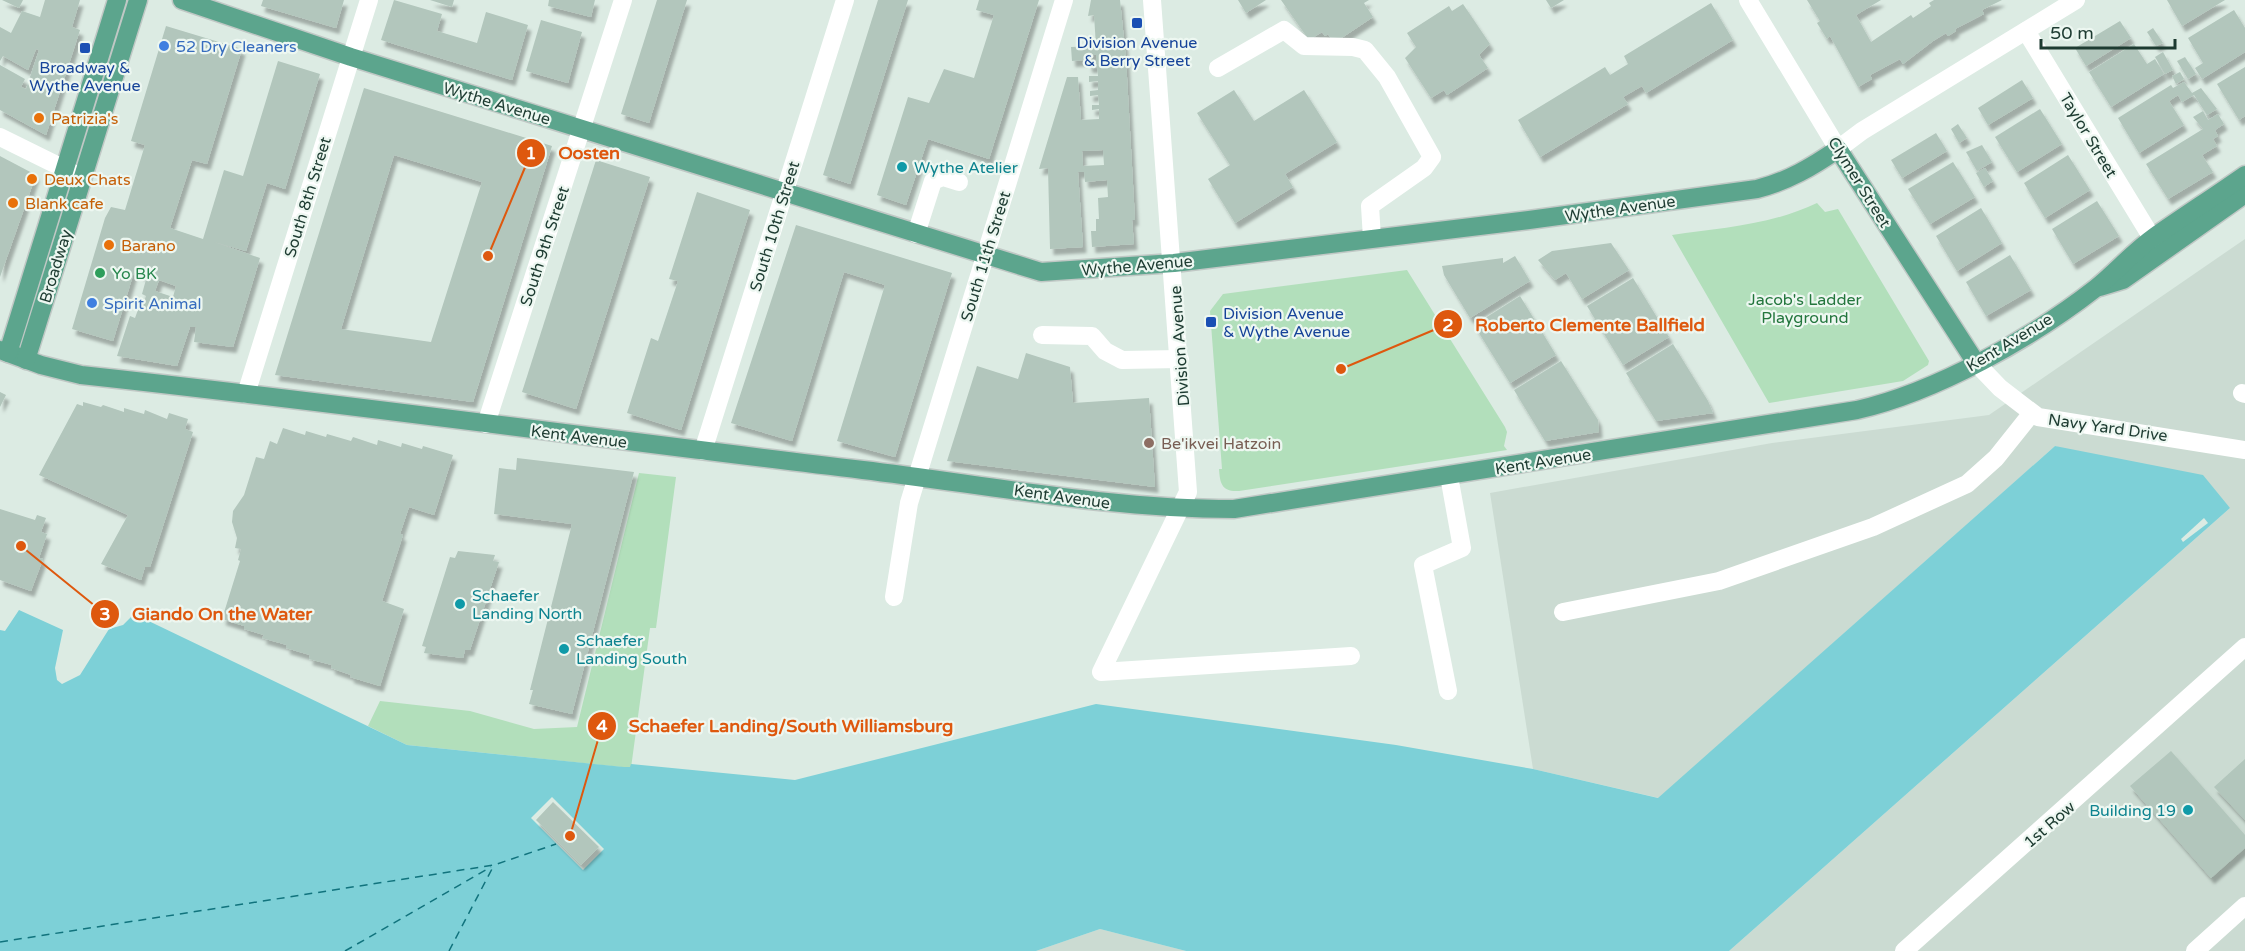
<svg xmlns="http://www.w3.org/2000/svg" width="2245" height="951" font-family="'Varela Round',sans-serif">
	<style>
		.built { fill: #cbdbd2 }
		.green { fill: #b2dfbb }
		.water { fill: #7dd0d7 }
		.pier { fill: #dcebe3 }
		.lines { fill: none; stroke-linecap: round; stroke-linejoin: round }
		.ferry { stroke: #11737d; stroke-width: 1.5; stroke-dasharray: 8 6; stroke-linecap: butt }
		.building { fill: #b2c6bc; fill-rule: evenodd; filter: url(#shadow) }
		.major-casing { stroke: #c0c8c5; stroke-width: 21 }
		.minor { stroke: #fff; stroke-width: 18 }
		.major { stroke: #5ca58d; stroke-width: 18 }
		.transit-dot { fill: #1a4fb4; stroke: #edf7f1; stroke-width: 2 }
		.shop-dot { fill: #3f7fe0; stroke: #edf7f1; stroke-width: 2 }
		.food-dot { fill: #e8710a; stroke: #edf7f1; stroke-width: 2 }
		.culture-dot { fill: #0f9aa8; stroke: #edf7f1; stroke-width: 2 }
		.leisure-dot { fill: #2e9e5b; stroke: #edf7f1; stroke-width: 2 }
		.education-dot { fill: #8d6e63; stroke: #edf7f1; stroke-width: 2 }
		.labels { text-anchor: middle; stroke-width: 4.5; stroke-linejoin: round; paint-order: stroke }
		.transit-label { font-size: 16px; fill: #164399; stroke: #edf7f1 }
		.shop-label { font-size: 16px; fill: #366cbe; stroke: #edf7f1; text-anchor: start }
		.street-label { font-size: 16px; fill: #1d3b31; stroke: #edf7f1 }
		.food-label { font-size: 16px; fill: #c56008; stroke: #edf7f1; text-anchor: start }
		.culture-label { font-size: 16px; fill: #0d838f; stroke: #edf7f1; text-anchor: start }
		.leisure-label { font-size: 16px; fill: #27864d; stroke: #edf7f1; text-anchor: start }
		.park-label { font-size: 16px; fill: #23763d; stroke: #edf7f1 }
		.education-label { font-size: 16px; fill: #785e54; stroke: #edf7f1; text-anchor: start }
		.leader { fill: none; stroke: #de580e; stroke-width: 2 }
		.callout-dot { fill: #de580e; stroke: #edf7f1; stroke-width: 2 }
		.mark-label { font-size: 18px; text-anchor: middle; font-weight: bold; fill: #fff }
		.callout-label { font-size: 18px; text-anchor: middle; font-weight: bold; fill: #de580e; stroke: #edf7f1; stroke-width: 4.5; stroke-linejoin: round; paint-order: stroke }
	</style>
	<defs>
		<filter id="shadow"><feDropShadow dx="3.5" dy="6" stdDeviation="1.5" flood-color="#0004"/></filter>
	</defs>
	<rect width="100%" height="100%" fill="#dcebe3"/>
	<g class="built">
		<polygon points="2245,239 2245,951 1729,951 2230,508 2055,446 1659,798 1533,769 1490,493 1772,443 1989,415"/>
		<polygon points="1100,929 1186,951 1036,951"/>
	</g>
	<g class="green">
		<path d="M1817,203l8,9 13,-3 91,152 -1,4 -25,16 -134,22 -97,-168c49,-7 99,-10 145,-32z"/>
		<path d="M1407,270l98,157 2,5 -3,14 3,4 -268,41c-17,1 -19,-7 -20,-22h3l-12,-158 13,-17z"/>
		<polygon points="639,473 676,477 656,628 650,628 631,768 407,745 368,726 380,701 470,711 534,729 577,727"/>
	</g>
	<polygon class="water" points="2055,446 2203,475 2230,508 1729,951 1186,951 1100,929 1036,951 0,951 0,630 5,631 19,610 63,630 55,668 57,680 62,684 80,675 109,629 123,625 134,614 407,745 624,767 630,767 631,764 795,780 1096,704 1396,745 1533,769 1658,798"/>
	<g class="pier">
		<polygon points="2204,518 2208,523 2183,542 2181,539"/>
		<polygon points="552,797 604,849 583,870 531,818"/>
	</g>
	<g class="lines">
		<g class="ferry">
			<polyline points="0,942 494,865 556,844"/>
			<polyline points="345,951 491,867"/>
			<polyline points="449,951 493,867"/>
		</g>
	</g>
	<g class="building">
		<polygon points="2,0 23,0 19,8"/>
		<polygon points="45,0 80,0 72,27 80,30 46,135 0,110 0,65 25,79 21,87 26,89 39,50 36,49 28,70 3,56 0,61 0,27 11,33 22,11 40,17"/>
		<polygon points="263,0 344,0 336,28 261,6"/>
		<polygon points="394,0 442,14 437,31 477,43 486,12 528,25 512,80 381,40"/>
		<polygon points="430,0 454,0 452,7"/>
		<polygon points="549,0 595,0 591,17 548,6"/>
		<polygon points="657,0 687,0 649,123 621,114"/>
		<polygon points="878,0 908,0 850,184 823,175"/>
		<polygon points="979,0 1039,0 989,159 928,139 906,205 877,195 908,97 929,103 944,69 974,78 994,15 976,10"/>
		<path d="M1091,0h29l6,59 9,161h-3l2,24 -42,3 -1,-16h5v-12h3l-1,-21 10,-1 -1,-17 -22,2 -1,-10h-6l5,75 -33,2 -2,-81 -9,1 28,-92h11l3,43 18,-1v-10l-7,1v-5h7l-1,-10 -8,1v-5l8,-1v-9l-9,1v-6h9l-1,-9h-8l-1,-6h8v-6h-11v5l-13,1 -1,-14 25,-1 -2,-31 -6,1zM1103,150l1,15 -21,1 -1,-15z"/>
		<polygon points="1238,0 1266,0 1246,13"/>
		<polygon points="1281,0 1369,0 1364,3 1373,17 1334,43 1328,34 1325,36 1322,32 1309,40"/>
		<polygon points="1546,0 1564,0 1551,8"/>
		<polygon points="1807,0 1881,0 1856,15 1871,42 1911,15 1913,18 1931,6 1929,3 1934,0 2002,0 1982,10 1984,14 1955,29 1956,31 1948,36 1946,33 1933,41 1903,64 1900,59 1870,75 1872,79 1858,87 1830,36 1827,39 1817,23 1820,21"/>
		<polygon points="2167,0 2225,0 2182,26"/>
		<polygon points="1711,3 1733,40 1646,93 1642,86 1623,97 1628,104 1540,157 1518,120 1605,67 1610,75 1628,64 1624,56"/>
		<polygon points="1463,4 1490,44 1479,55 1488,68 1447,95 1444,90 1431,98 1405,58 1416,47 1407,33 1449,6 1452,11"/>
		<polygon points="2234,10 2245,28 2245,52 2202,79 2195,68 2203,63 2188,38"/>
		<polygon points="541,20 582,32 568,83 526,71"/>
		<polygon points="2120,21 2131,38 2086,66 2075,48"/>
		<path d="M166,26l76,23 -35,115 -15,-4 -22,68 33,11 21,-69 19,6 35,-115 42,13 -35,115 -18,-6 -21,68 -32,-9 46,16 -27,89 -39,-5 2,-15h-6l-13,39 -60,-10 13,-40 5,2 4,-11 3,1 4,-12 -4,-2 5,-18 -13,-4 -21,69 -41,-12 33,-111 6,-11 14,3 20,-65 -14,-4zM159,280l17,6 -3,11 -18,-6z"/>
		<polygon points="2153,28 2163,43 2156,46 2147,32"/>
		<polygon points="2134,44 2147,64 2155,59 2164,74 2111,107 2089,72"/>
		<polygon points="2163,52 2173,70 2165,74 2155,57"/>
		<polygon points="2185,57 2196,74 2188,79 2177,61"/>
		<polygon points="2245,67 2245,116 2239,120 2217,84"/>
		<polygon points="2180,72 2184,79 2176,84 2172,76"/>
		<polygon points="2022,80 2033,98 1988,125 1978,108"/>
		<polygon points="2184,82 2192,93 2201,88 2217,109 2207,115 2194,95 2182,102 2178,95 2169,101 2184,125 2139,153 2118,118 2171,85 2173,88"/>
		<path d="M364,88l188,58 -79,256 -198,-27zM394,155l88,27 -51,160 -90,-13z"/>
		<polygon points="1234,90 1254,121 1304,90 1337,142 1285,174 1293,187 1235,223 1208,179 1230,165 1197,113"/>
		<polygon points="2040,109 2062,144 2017,172 1995,137"/>
		<polygon points="2203,111 2208,120 2218,114 2224,124 2215,130 2218,136 2213,139 2217,146 2202,155 2213,172 2168,199 2146,164 2203,129 2193,117"/>
		<polygon points="1958,124 1967,138 1959,143 1951,129"/>
		<polygon points="1936,133 1947,151 1902,178 1891,160"/>
		<polygon points="1982,145 1992,162 1977,171 1966,152"/>
		<polygon points="2068,155 2090,190 2045,218 2024,183"/>
		<polygon points="0,156 36,175 0,277"/>
		<polygon points="596,160 650,177 576,409 522,392"/>
		<polygon points="1953,162 1975,197 1930,224 1908,189"/>
		<polygon points="1985,168 1993,181 1984,187 1976,173"/>
		<polygon points="697,192 750,210 681,430 627,413 651,338 658,341 678,281 669,279"/>
		<polygon points="2097,201 2119,236 2073,264 2052,229"/>
		<polygon points="1981,208 2002,243 1957,271 1936,236"/>
		<polygon points="796,225 952,273 895,457 837,441 885,285 844,272 792,441 731,423"/>
		<polygon points="1611,243 1629,270 1582,299 1566,273 1555,280 1538,260 1552,251"/>
		<polygon points="2010,255 2031,290 1986,316 1966,282"/>
		<polygon points="1515,256 1530,281 1470,318 1444,275 1442,266 1503,258 1503,263"/>
		<polygon points="1633,278 1669,337 1623,365 1587,306"/>
		<polygon points="1520,296 1556,355 1510,383 1474,325"/>
		<polygon points="1673,344 1708,401 1713,413 1656,421 1626,373"/>
		<polygon points="1026,353 1070,367 1073,403 1149,398 1155,487 947,461 977,366 1018,379"/>
		<polygon points="1561,361 1598,420 1599,432 1545,441 1514,390"/>
		<polygon points="0,392 6,395 0,407"/>
		<polygon points="83,402 101,407 103,405 124,412 124,408 144,414 145,410 167,419 169,413 188,419 185,429 193,432 150,567 145,567 141,580 101,564 128,515 39,475 77,404 83,406"/>
		<polygon points="283,428 305,435 306,431 326,437 327,434 351,441 353,437 377,445 378,440 401,447 402,443 422,449 423,446 453,455 434,515 409,507 400,534 403,535 382,601 404,609 380,686 350,677 351,675 331,668 332,665 309,659 310,655 286,648 287,645 262,638 264,635 244,629 244,626 222,619 240,561 238,560 241,549 235,548 237,538 232,522 233,511 244,495 256,457 264,459 270,441 277,444"/>
		<polygon points="517,458 634,472 572,714 529,704 533,690 530,690 572,524 494,514 499,468 516,470"/>
		<polygon points="0,509 35,520 37,515 46,518 41,532 47,534 39,558 43,559 31,591 0,580"/>
		<polygon points="458,551 495,555 493,561 499,562 470,650 465,650 463,658 424,653 426,647 422,646 450,557 455,558"/>
		<polygon points="2171,751 2245,835 2245,848 2211,878 2130,786"/>
		<polygon points="2245,759 2245,820 2214,787"/>
		<polygon points="553,802 599,847 581,865 536,820"/>
	</g>
	<g class="lines">
		<g class="major-casing">
			<g id="major">
				<path d="M182,0l169,57 690,215 133,-9 355,-43 228,-31c31,-8 55,-22 81,-40l138,214"/>
				<polyline points="2100,287 2123,280 2245,194"/>
				<path d="M0,350l41,15 40,10c261,28 521,64 782,95 124,15 247,39 371,39l623,-99c79,-18 175,-72 239,-122 20,-16 37,-36 58,-51 30,-21 61,-41 91,-62"/>
				<polyline points="8,353 117,0"/>
				<polyline points="26,360 138,0"/>
			</g>
		</g>
		<g class="minor">
			<polyline points="1152,0 1188,492 1101,672 1351,656"/>
			<polyline points="1748,0 1838,149 1862,131 2076,0"/>
			<polyline points="2026,31 2152,238"/>
			<polyline points="1218,68 1284,30 1304,46 1353,47 1365,50 1387,77 1432,157 1424,168 1370,206 1372,238"/>
			<polyline points="0,137 79,176"/>
			<polyline points="916,234 933,181 943,177 959,182"/>
			<polyline points="1042,335 1092,336 1105,351 1122,360 1180,359"/>
			<polyline points="1976,363 2000,388 2038,417 2245,450"/>
			<polyline points="2242,393 2245,394"/>
			<polyline points="246,394 369,0"/>
			<polyline points="486,424 623,0"/>
			<polyline points="703,451 845,0"/>
			<polyline points="894,597 909,503 1064,0"/>
			<polyline points="1563,612 1719,581 1873,527 1967,484 1996,458 2031,414"/>
			<polyline points="1448,691 1423,565 1462,548 1449,476"/>
			<polyline points="1904,951 2245,647"/>
			<polyline points="2195,951 2245,906"/>
		</g>
		<use href="#major" class="major"/>
	</g>
	<g class="transit-dot">
		<rect x="1131" y="17" width="12" height="12" rx="3"/>
		<rect x="79" y="42" width="12" height="12" rx="3"/>
		<rect x="1205" y="316" width="12" height="12" rx="3"/>
	</g>
	<g class="shop-dot">
		<circle cx="164" cy="46" r="6"/>
		<circle cx="92" cy="303" r="6"/>
	</g>
	<g class="food-dot">
		<circle cx="39" cy="118" r="6"/>
		<circle cx="32" cy="179" r="6"/>
		<circle cx="13" cy="203" r="6"/>
		<circle cx="109" cy="245" r="6"/>
	</g>
	<g class="culture-dot">
		<circle cx="902" cy="167" r="6"/>
		<circle cx="460" cy="604" r="6"/>
		<circle cx="564" cy="649" r="6"/>
		<circle cx="2188" cy="810" r="6"/>
	</g>
	<circle class="leisure-dot" cx="100" cy="273" r="6"/>
	<circle class="education-dot" cx="1149" cy="443" r="6"/>
	<g class="labels">
		<g class="transit-label">
			<text x="1137" y="48">Division Avenue<tspan x="1137" dy="18">&amp; Berry Street</tspan></text>
			<text x="85" y="73">Broadway &amp;<tspan x="85" dy="18">Wythe Avenue</tspan></text>
			<text x="1223" y="319" text-anchor="start">Division Avenue<tspan x="1223" dy="18">&amp; Wythe Avenue</tspan></text>
		</g>
		<g class="shop-label">
			<text x="176" y="52">52 Dry Cleaners</text>
			<text x="104" y="309">Spirit Animal</text>
		</g>
		<g class="street-label">
			<text transform="translate(497 103) rotate(17)" y="6">Wythe Avenue</text>
			<text transform="translate(2089 135) rotate(59)" y="6">Taylor Street</text>
			<text transform="translate(1860 182) rotate(58)" y="6">Clymer Street</text>
			<text transform="translate(307 197) rotate(-73)" y="6">South 8th Street</text>
			<text transform="translate(1620 208) rotate(-8)" y="6">Wythe Avenue</text>
			<text transform="translate(774 226) rotate(-73)" y="6">South 10th Street</text>
			<text transform="translate(544 246) rotate(-72)" y="6">South 9th Street</text>
			<text transform="translate(985 256) rotate(-73)" y="6">South 11th Street</text>
			<text transform="translate(1137 265) rotate(-5)" y="6">Wythe Avenue</text>
			<text transform="translate(55 266) rotate(-73)" y="6">Broadway</text>
			<text transform="translate(2009 342) rotate(-31)" y="6">Kent Avenue</text>
			<text transform="translate(1179 346) rotate(-94)" y="6">Division Avenue</text>
			<text transform="translate(2108 427) rotate(8)" y="6">Navy Yard Drive</text>
			<text transform="translate(579 436) rotate(7)" y="6">Kent Avenue</text>
			<text transform="translate(1543 461) rotate(-9)" y="6">Kent Avenue</text>
			<text transform="translate(1062 496) rotate(8)" y="6">Kent Avenue</text>
			<text transform="translate(2049 824) rotate(-41)" y="6">1st Row</text>
		</g>
		<g class="food-label">
			<text x="51" y="124">Patrizia's</text>
			<text x="44" y="185">Deux Chats</text>
			<text x="25" y="209">Blank cafe</text>
			<text x="121" y="251">Barano</text>
		</g>
		<g class="culture-label">
			<text x="914" y="173">Wythe Atelier</text>
			<text x="472" y="601">Schaefer<tspan x="472" dy="18">Landing North</tspan></text>
			<text x="576" y="646">Schaefer<tspan x="576" dy="18">Landing South</tspan></text>
			<text x="2176" y="816" text-anchor="end">Building 19</text>
		</g>
		<g class="leisure-label">
			<text x="112" y="279">Yo BK</text>
		</g>
		<g class="park-label">
			<text x="1805" y="305">Jacob's Ladder<tspan x="1805" dy="18">Playground</tspan></text>
		</g>
		<g class="education-label">
			<text x="1161" y="449">Be'ikvei Hatzoin</text>
		</g>
	</g>
	<path class="leader" d="M488 256L531 153M1341 369L1448 324M21 546L105 614M570 836L602 726"/>
	<g class="callout-dot">
		<circle cx="488" cy="256" r="6"/>
		<circle cx="1341" cy="369" r="6"/>
		<circle cx="21" cy="546" r="6"/>
		<circle cx="570" cy="836" r="6"/>
		<circle cx="531" cy="153" r="15"/>
		<circle cx="1448" cy="324" r="15"/>
		<circle cx="105" cy="614" r="15"/>
		<circle cx="602" cy="726" r="15"/>
	</g>
	<g class="mark-label">
		<text x="531" y="159">1</text>
		<text x="1448" y="331">2</text>
		<text x="105" y="620">3</text>
		<text x="602" y="732">4</text>
	</g>
	<g class="callout-label">
		<text x="589" y="159">Oosten</text>
		<text x="1590" y="331">Roberto Clemente Ballfield</text>
		<text x="222" y="620">Giando On the Water</text>
		<text x="791" y="732">Schaefer Landing/South Williamsburg</text>
	</g>
	<path d="M2041 39v9h134v-9" fill="none" stroke="#1d3b31" stroke-width="3"/>
	<text x="2050" y="39" font-size="18" fill="#1d3b31" stroke="#edf7f1" stroke-width="4.5" paint-order="stroke">50 m</text>
</svg>
